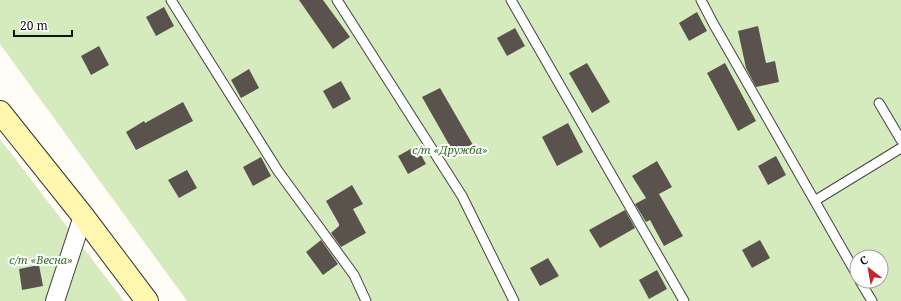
<svg xmlns="http://www.w3.org/2000/svg" width="901" height="301" font-family="'Noto Serif',serif">
	<style>
		.green { fill: #d5ebbd; fill-rule: evenodd }
		.building { fill: #5a524d }
		.lines { fill: none; stroke-linecap: round; stroke-linejoin: round }
		.lane-casing { stroke: #444; stroke-width: 11 }
		.street-casing { stroke: #444; stroke-width: 20 }
		.secondary-casing { stroke: #333; stroke-width: 24 }
		.lane { stroke: #fff; stroke-width: 9 }
		.street { stroke: #fff; stroke-width: 18 }
		.secondary { stroke: #fff6b0; stroke-width: 22 }
		.labels { text-anchor: middle; stroke-width: 4; stroke-linejoin: round; paint-order: stroke }
		.park-label { font-size: 11px; font-style: italic; fill: #2f6b1f; stroke: #fff }
	</style>
	<rect width="100%" height="100%" fill="#fffdf5"/>
	<g class="green">
		<path d="M0,0h901v301h-714l-187,-257zM857,257h24v24h-24z"/>
		<polygon points="0,139 124,301 0,301"/>
	</g>
	<g class="building">
		<polygon points="299,0 323,0 350,37 333,49"/>
		<polygon points="164,7 174,26 156,36 146,17"/>
		<polygon points="697,12 707,31 689,41 679,23"/>
		<polygon points="758,26 766,63 775,61 779,82 756,87 746,68 738,31"/>
		<polygon points="515,28 525,46 507,56 497,38"/>
		<polygon points="99,46 109,65 91,75 81,56"/>
		<polygon points="587,63 610,102 592,113 569,73"/>
		<polygon points="725,63 756,121 738,131 707,73"/>
		<polygon points="249,69 259,88 241,98 231,80"/>
		<polygon points="341,81 351,99 333,109 323,91"/>
		<polygon points="440,88 473,145 455,155 422,97"/>
		<polygon points="183,102 193,121 136,150 126,132 144,121 145,123"/>
		<polygon points="568,123 583,152 557,166 542,137"/>
		<polygon points="416,146 426,164 408,174 398,156"/>
		<polygon points="776,156 786,175 768,185 758,166"/>
		<polygon points="261,157 271,176 253,186 243,167"/>
		<polygon points="657,161 672,187 659,194 683,236 664,246 650,220 646,222 635,204 646,198 632,176"/>
		<polygon points="187,170 197,188 179,198 168,180"/>
		<polygon points="352,185 363,204 353,209 366,233 341,247 331,233 339,226 339,224 326,201"/>
		<polygon points="625,210 635,228 600,248 589,230"/>
		<polygon points="321,240 338,264 323,275 306,252"/>
		<polygon points="760,240 770,258 752,268 742,250"/>
		<polygon points="548,258 559,276 540,286 530,268"/>
		<polygon points="39,265 43,286 22,290 19,269"/>
		<polygon points="657,270 667,289 649,299 639,280"/>
	</g>
	<g class="lines">
		<g class="lane-casing">
			<g id="lane">
				<polyline points="171,0 278,171 354,275 366,301"/>
				<polyline points="337,0 462,196 514,301"/>
				<polyline points="511,0 684,301"/>
				<polyline points="701,0 713,23 857,275"/>
				<polyline points="879,103 901,140"/>
				<polyline points="816,200 901,148"/>
				<polyline points="860,281 872,301"/>
			</g>
		</g>
		<g class="street-casing">
			<polyline id="street" points="55,301 83,216"/>
		</g>
		<g class="secondary-casing">
			<polyline id="secondary" points="0,112 83,216 147,301"/>
		</g>
		<use href="#lane" class="lane"/>
		<use href="#street" class="street"/>
		<use href="#secondary" class="secondary"/>
	</g>
	<g class="labels">
		<g class="park-label">
			<text x="450" y="154">с/т «Дружба»</text>
			<text x="41" y="264">с/т «Весна»</text>
		</g>
	</g>
	<g transform="translate(869 269) rotate(329)"><circle r="19" fill="#ffffff" stroke="#a0a0a0"/>
	<path d="M0-3L7 15L0 10L-7 15Z" fill="#c4262e"/>
	<text y="-6" font-size="11" font-weight="bold" text-anchor="middle" fill="#111111">С</text>
	</g>
	<path d="M14 30v6h58v-6" fill="none" stroke="#111111" stroke-width="2"/>
	<text x="20" y="30" font-size="12" fill="#111111" stroke="#ffffff" stroke-width="3" paint-order="stroke">20 m</text>
</svg>
